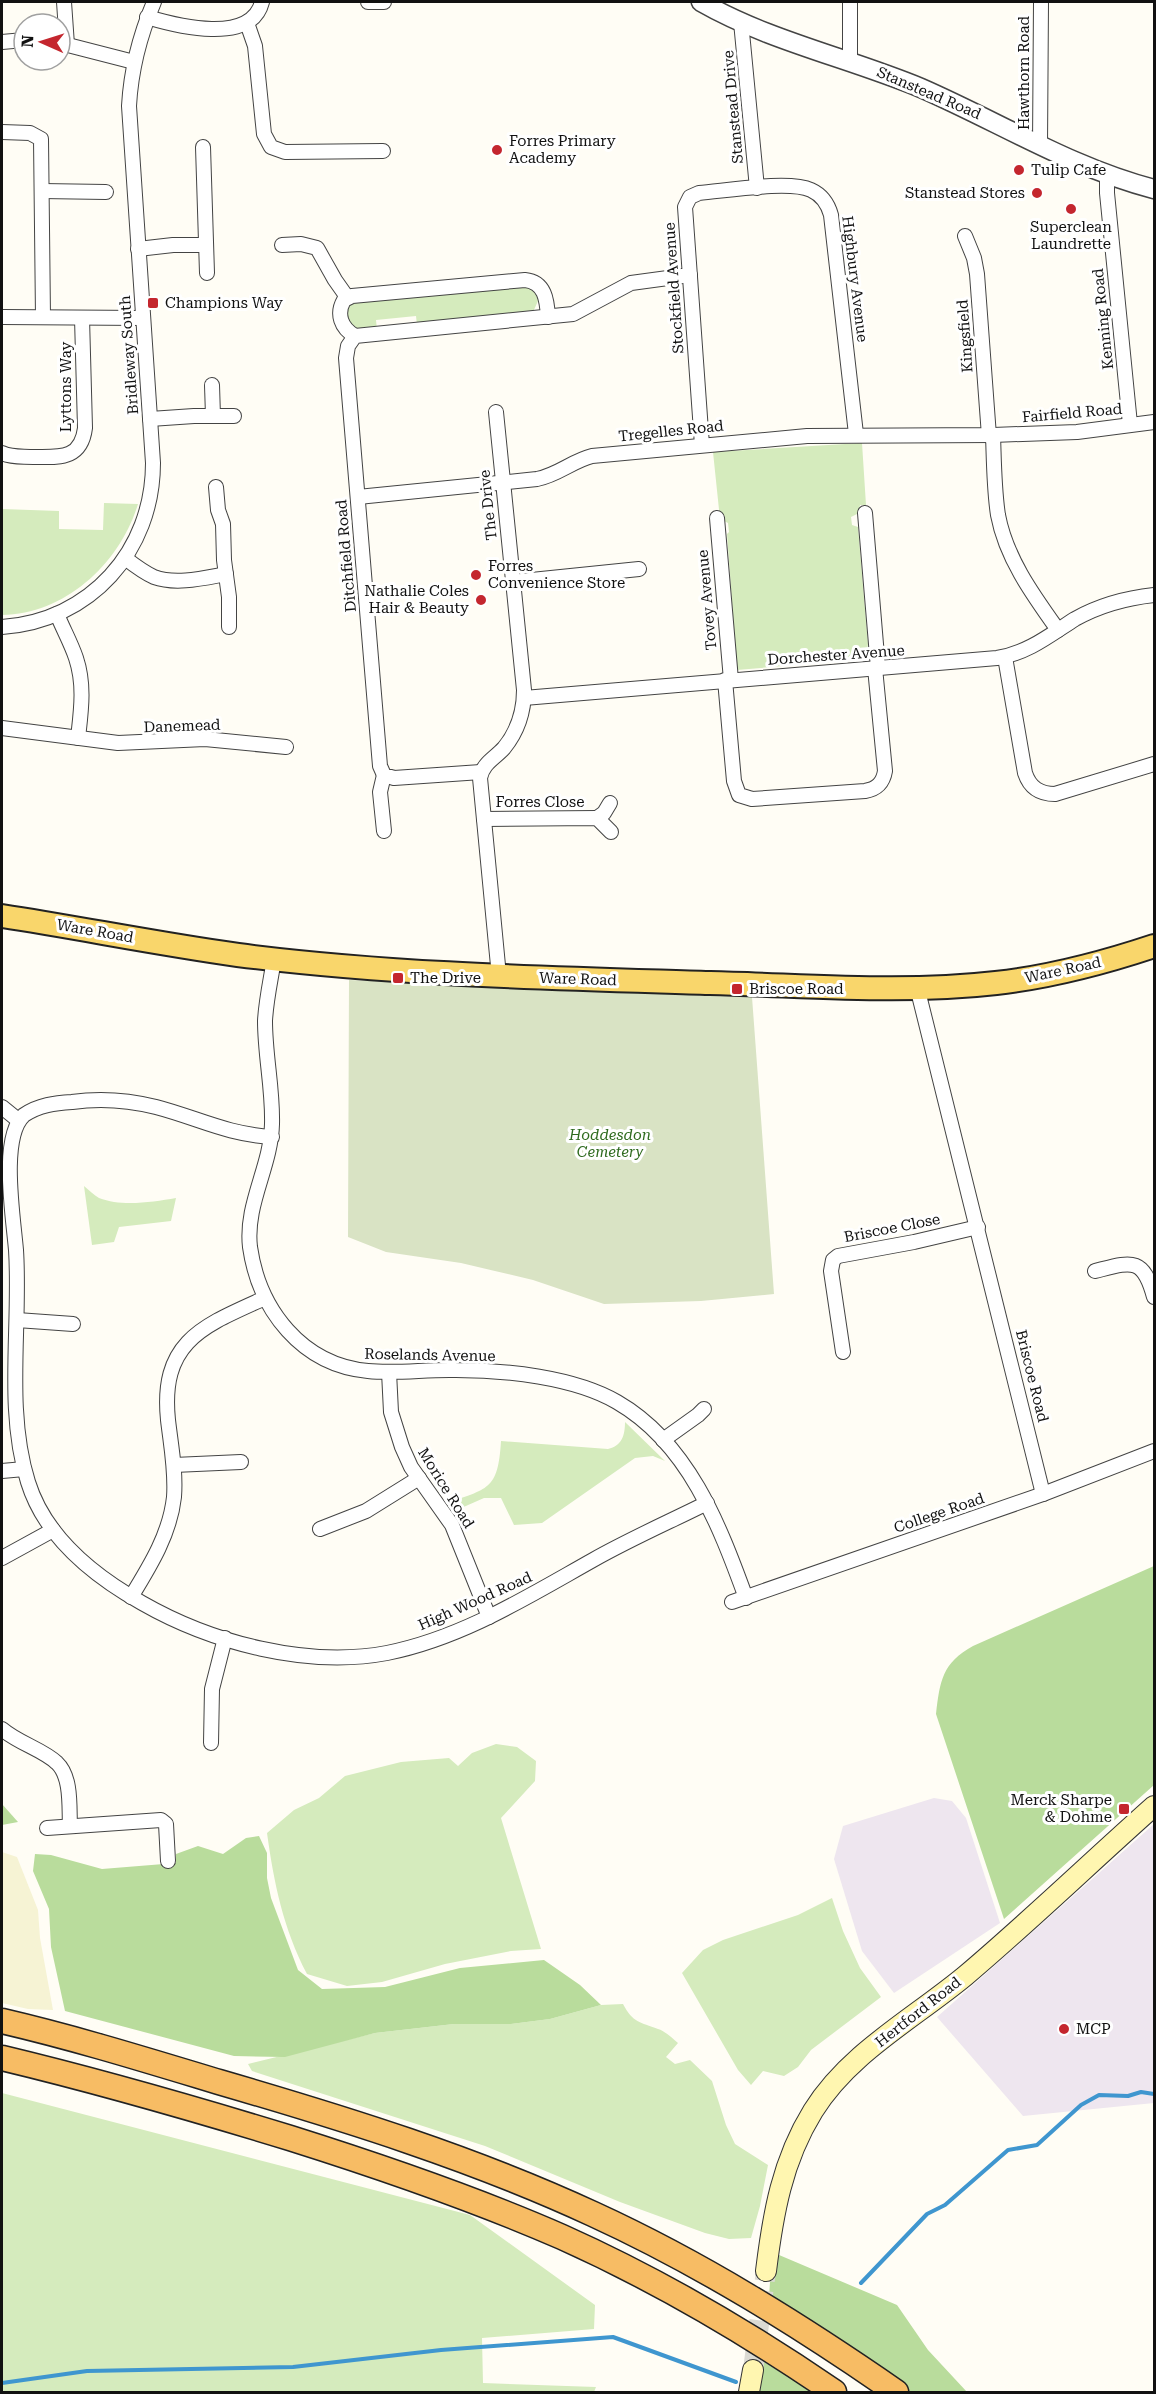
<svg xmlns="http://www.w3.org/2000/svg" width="1156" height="2394" font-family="'Roboto Serif',serif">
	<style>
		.industrial { fill: #eee6ef }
		.farmland { fill: #f6f3d4 }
		.green { fill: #d5ebbd }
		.forest { fill: #b9dc9c }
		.cemetery { fill: #d9e3c4 }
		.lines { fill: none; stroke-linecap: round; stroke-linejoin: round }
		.stream { stroke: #3f96cf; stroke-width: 4 }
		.secondary-tunnel { stroke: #dbdad3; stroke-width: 20; stroke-dasharray: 20 10; stroke-linecap: butt }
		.minor-casing { stroke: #444; stroke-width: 16 }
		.tertiary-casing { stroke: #444; stroke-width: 21 }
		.secondary-casing { stroke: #333; stroke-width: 22 }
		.primary-casing { stroke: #222; stroke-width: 26 }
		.trunk-casing { stroke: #222; stroke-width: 27 }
		.minor { stroke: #fff; stroke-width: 14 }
		.tertiary { stroke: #fff; stroke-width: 18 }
		.secondary { stroke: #fff6b0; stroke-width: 20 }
		.primary { stroke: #f9d66b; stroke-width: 22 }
		.trunk { stroke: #f7bc64; stroke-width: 24 }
		.poi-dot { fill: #c4262e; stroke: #fff; stroke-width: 2 }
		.labels { text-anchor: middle; stroke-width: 6; stroke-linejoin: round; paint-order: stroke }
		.street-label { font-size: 15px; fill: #111; stroke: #fff }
		.poi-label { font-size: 15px; fill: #111; stroke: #fff; text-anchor: start }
		.park-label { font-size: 15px; font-style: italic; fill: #2f6b1f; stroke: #fff }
	</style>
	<rect width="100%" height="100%" fill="#fffdf5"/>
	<g class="industrial">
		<polygon points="934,1798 952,1801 966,1818 1000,1923 894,1993 862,1951 834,1859 843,1826"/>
		<polygon points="1154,1824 1154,2103 1023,2116 937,2017"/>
	</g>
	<polygon class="farmland" points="2,1852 17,1857 38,1910 40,1938 53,2010 28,2009 2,2003"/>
	<g class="green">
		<polygon points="525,286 532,286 538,293 538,301 533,312 417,325 416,316 376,320 377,330 356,330 347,320 347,307 354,300"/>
		<polygon points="862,443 866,505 860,505 859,513 851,517 852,525 858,527 868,644 866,659 737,670 727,534 729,532 728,523 720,519 713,452"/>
		<path d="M104,503l34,1c-18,59 -72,110 -136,111v-106l57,2v18l44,1z"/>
		<path d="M84,1186c5,4 10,9 15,12 23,9 53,4 77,0l-5,23 -52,6 -5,15 -22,3z"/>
		<path d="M625,1422l40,39 -12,-5 -18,2 -93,65 -28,2 -13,-27h-17l-34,15 -5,-9c43,-16 53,-13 56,-63l107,8c14,-3 17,-14 17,-27z"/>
		<path d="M496,1744l21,3 19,14 -1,20 -34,37 40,131 -30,2 -66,13 -63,18 -35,4 -40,-12c-24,-46 -33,-91 -40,-141l27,-23 25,-12 26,-22 56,-14 48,-4 9,8 14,-13z"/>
		<polygon points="832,1898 843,1931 860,1968 881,1997 811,2050 798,2067 784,2076 763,2071 751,2085 738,2070 682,1973 703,1950 723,1940 798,1915"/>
		<path d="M623,2004c10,19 17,18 35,25 7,2 14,9 20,14l-12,14 9,7 15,-4 22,21 14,44 9,19 33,21 -8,41 -9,32 -22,1 -24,-6 -85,-31 -135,-56 -233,-75 -4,-7 127,-31 79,-9h57l39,-5 51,-14z"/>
		<polygon points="2,2093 470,2215 595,2305 594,2329 482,2338 483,2383 596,2387 594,2392 2,2392"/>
	</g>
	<g class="forest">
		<path d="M1154,1566v219l-150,134 -68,-205c4,-33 6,-51 37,-68z"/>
		<polygon points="2,1804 18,1822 2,1825"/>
		<polygon points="259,1836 267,1853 267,1878 271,1898 298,1970 322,1989 385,1987 460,1968 544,1960 580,1985 601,2005 550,2019 511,2024 454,2024 375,2033 285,2057 234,2056 65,2011 51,1947 49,1909 33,1871 35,1854 51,1855 102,1869 176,1863 176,1854 198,1846 223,1854 246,1838"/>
		<polygon points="772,2252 897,2305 928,2350 967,2392 909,2392 865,2360 769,2297"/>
		<polygon points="764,2362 813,2392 758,2392"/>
	</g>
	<polygon class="cemetery" points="349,980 752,997 774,1294 701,1301 604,1304 533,1280 461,1263 386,1252 348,1237"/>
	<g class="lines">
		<g class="stream">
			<polyline points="861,2283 927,2214 945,2205 1008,2150 1037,2145 1081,2105 1099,2095 1128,2096 1141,2092 1154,2094"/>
			<polyline points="2,2383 87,2371 293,2367 441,2350 613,2337 736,2382"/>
		</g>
		<polyline class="secondary-tunnel" points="753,2370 766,2271"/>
		<g class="minor-casing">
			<g id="minor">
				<polyline points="64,2 67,45"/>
				<polyline points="368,2 384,2"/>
				<path d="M147,17c30,9 104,28 115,-15"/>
				<polyline points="741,22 757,188"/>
				<polyline points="247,23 255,46 264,134 271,147 285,152 383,151"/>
				<polyline points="2,42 24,40"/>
				<polyline points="60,43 134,62"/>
				<polyline points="850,61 850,2"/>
				<polyline points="2,132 30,133 41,139 43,317"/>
				<polyline points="1040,145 1041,2"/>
				<polyline points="203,147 207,273"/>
				<polyline points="1107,175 1107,193 1130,424"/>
				<polyline points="42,191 106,192"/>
				<polyline points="965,236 974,258 977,274 989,436"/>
				<polyline points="282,245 301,244 317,248 335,280 347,297"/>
				<polyline points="138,249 173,245 206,245"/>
				<polyline points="2,317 143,318"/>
				<path d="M355,336c-14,-8 -19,-22 -11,-36l8,-4 173,-16c20,2 22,20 23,37"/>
				<polyline points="212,385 213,416"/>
				<path d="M496,412l28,278c0,21 -7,42 -20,58 -10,11 -21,15 -24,30l19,198"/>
				<polyline points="150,419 194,416 234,416"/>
				<path d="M993,435c1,27 1,54 5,80 8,43 35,80 60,115"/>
				<path d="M702,445l-17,-238 5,-10 9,-4c26,-2 90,-13 112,-3 11,5 17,14 20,25l25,219"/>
				<path d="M2,453c10,5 21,3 32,4 25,0 47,3 51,-29l-3,-110"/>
				<polyline points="216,487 218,510 223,524 224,560 229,597 229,627"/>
				<path d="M358,497l179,-18c21,-4 35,-18 55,-23l215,-20 186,-1 84,-3 77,-10"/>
				<polyline points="865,513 878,668"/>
				<polyline points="717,518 731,680"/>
				<path d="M125,558c9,7 18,14 29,19 22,8 50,1 72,-3"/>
				<polyline points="512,582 639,569"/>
				<path d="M57,614c6,15 14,29 19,44 9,27 5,53 2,80"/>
				<path d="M2,627c88,-6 151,-76 151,-164l-24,-357c2,-36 11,-71 25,-104"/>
				<path d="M1005,657l20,116c5,15 15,21 30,21l99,-30"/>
				<path d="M725,680l9,101 5,14 13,4 113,-8c12,-2 18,-8 20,-20l-10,-103"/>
				<path d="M524,698l473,-40c31,-5 53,-23 78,-39 25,-14 51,-21 79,-24"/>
				<polyline points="2,728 118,743 205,739 286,747"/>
				<polyline points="481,772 394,778 384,775 380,766 346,358 348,346 355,336 573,314 631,283 690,275"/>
				<polyline points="597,818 604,813 610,803"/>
				<polyline points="484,819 597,818 611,832"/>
				<polyline points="384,831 380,792 384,775"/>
				<path d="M274,959c-3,20 -8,41 -9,62 0,35 8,68 7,103 -1,43 -27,80 -22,123 9,63 52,118 118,124 29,3 59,-2 88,-1 49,0 118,7 161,32 71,41 102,122 129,196"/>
				<polyline points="917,987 1043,1494"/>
				<polyline points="2,1107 18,1120"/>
				<path d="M272,1137c-46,-3 -74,-19 -116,-30 -28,-7 -56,-9 -84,-5 -17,1 -33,3 -48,13 -24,22 -11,100 -8,135 5,75 -11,159 12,232 17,55 66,94 114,121 70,40 165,65 245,50 75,-15 140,-56 206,-93 37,-21 76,-38 114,-57"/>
				<path d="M1095,1271c36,-9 48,-15 59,26"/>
				<polyline points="17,1320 73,1324"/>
				<polyline points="843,1352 831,1271 833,1260 838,1256 914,1242 978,1227"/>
				<polyline points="389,1372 391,1412 402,1447 411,1467 452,1525 489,1617"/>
				<polyline points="663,1440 698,1415 704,1409"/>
				<polyline points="174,1465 241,1462"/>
				<polyline points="2,1471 24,1469"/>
				<polyline points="320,1529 366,1511 419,1478"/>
				<polyline points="2,1558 53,1530"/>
				<path d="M131,1597c19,-31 39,-63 43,-100 2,-26 -3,-51 -6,-77 -8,-79 35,-94 97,-122"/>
				<polyline points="732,1602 1043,1494 1154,1451"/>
				<path d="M2,1729c16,14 42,21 55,34 15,14 12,45 13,63"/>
				<polyline points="211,1743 212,1689 225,1638"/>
				<polyline points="47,1828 161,1820 166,1824 168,1861"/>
			</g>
		</g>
		<g class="tertiary-casing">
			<path id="tertiary" d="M701,2c68,39 148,56 220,86 78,34 151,80 233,101"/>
		</g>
		<g class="secondary-casing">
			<g id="secondary">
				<path d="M766,2271c7,-57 16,-110 47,-160 36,-58 100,-92 152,-135 65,-55 126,-114 189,-170"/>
				<polyline points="749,2392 753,2370"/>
			</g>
		</g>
		<g class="primary-casing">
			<path id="primary" d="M2,916c78,12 157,28 236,39 156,20 314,23 472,28 94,2 191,11 286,0 54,-6 107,-20 158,-37"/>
		</g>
		<g class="trunk-casing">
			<g id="trunk">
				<path d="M2,2021c73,17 144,39 217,61 127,37 253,76 374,132 107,49 206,111 303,178"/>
				<path d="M2,2058c96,23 193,51 288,80 92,29 183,60 272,99 96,43 186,96 272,155"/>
			</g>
		</g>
		<use href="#minor" class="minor"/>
		<use href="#tertiary" class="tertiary"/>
		<use href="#secondary" class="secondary"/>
		<use href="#primary" class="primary"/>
		<use href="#trunk" class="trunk"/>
	</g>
	<g class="poi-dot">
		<circle cx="497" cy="150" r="6"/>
		<circle cx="1019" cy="170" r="6"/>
		<circle cx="1037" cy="193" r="6"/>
		<circle cx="1071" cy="209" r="6"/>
		<rect x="147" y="297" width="12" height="12" rx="3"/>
		<circle cx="476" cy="575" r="6"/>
		<circle cx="481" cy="600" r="6"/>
		<rect x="392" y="972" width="12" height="12" rx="3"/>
		<rect x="731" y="983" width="12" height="12" rx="3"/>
		<rect x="1118" y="1803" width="12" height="12" rx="3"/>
		<circle cx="1064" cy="2029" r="6"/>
	</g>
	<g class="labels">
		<g class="street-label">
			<text transform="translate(1024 73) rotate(-90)" y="5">Hawthorn Road</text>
			<text transform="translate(929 93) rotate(23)" y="5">Stanstead Road</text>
			<text transform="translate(733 107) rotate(-95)" y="5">Stanstead Drive</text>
			<text transform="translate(855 279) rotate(83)" y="5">Highbury Avenue</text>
			<text transform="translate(674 288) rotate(-94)" y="5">Stockfield Avenue</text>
			<text transform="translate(1103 319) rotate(-96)" y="5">Kenning Road</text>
			<text transform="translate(965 336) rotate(-94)" y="5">Kingsfield</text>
			<text transform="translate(129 355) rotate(-94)" y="5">Bridleway South</text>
			<text transform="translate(66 387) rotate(-90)" y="5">Lyttons Way</text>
			<text transform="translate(1072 413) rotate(-5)" y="5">Fairfield Road</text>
			<text transform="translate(671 431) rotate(-6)" y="5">Tregelles Road</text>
			<text transform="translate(488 505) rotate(-96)" y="5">The Drive</text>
			<text transform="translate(346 556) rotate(-95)" y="5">Ditchfield Road</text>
			<text transform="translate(707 600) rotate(-95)" y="5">Tovey Avenue</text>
			<text transform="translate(836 655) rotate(-4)" y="5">Dorchester Avenue</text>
			<text transform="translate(182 726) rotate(-2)" y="5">Danemead</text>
			<text x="540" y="807">Forres Close</text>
			<text transform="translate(95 931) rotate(10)" y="5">Ware Road</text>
			<text transform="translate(1063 970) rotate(-12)" y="5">Ware Road</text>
			<text transform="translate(578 979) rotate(2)" y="5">Ware Road</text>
			<text transform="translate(892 1228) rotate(-11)" y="5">Briscoe Close</text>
			<text transform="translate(430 1355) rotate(1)" y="5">Roselands Avenue</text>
			<text transform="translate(1032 1376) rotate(76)" y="5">Briscoe Road</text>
			<text transform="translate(446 1488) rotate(58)" y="5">Morice Road</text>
			<text transform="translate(939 1513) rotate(-19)" y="5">College Road</text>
			<text transform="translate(475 1601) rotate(-24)" y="5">High Wood Road</text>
			<text transform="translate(918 2012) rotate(-38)" y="5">Hertford Road</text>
		</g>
		<g class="poi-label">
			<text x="509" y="146">Forres Primary<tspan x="509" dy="17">Academy</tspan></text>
			<text x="1031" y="175">Tulip Cafe</text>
			<text x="1025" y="198" text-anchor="end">Stanstead Stores</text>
			<text x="1071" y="232" text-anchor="middle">Superclean<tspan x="1071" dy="17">Laundrette</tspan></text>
			<text x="165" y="308">Champions Way</text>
			<text x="488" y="571">Forres<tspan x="488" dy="17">Convenience Store</tspan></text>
			<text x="469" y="596" text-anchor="end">Nathalie Coles<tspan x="469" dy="17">Hair &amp; Beauty</tspan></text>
			<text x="410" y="983">The Drive</text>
			<text x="749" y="994">Briscoe Road</text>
			<text x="1112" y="1805" text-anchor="end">Merck Sharpe<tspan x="1112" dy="17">&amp; Dohme</tspan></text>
			<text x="1076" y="2034">MCP</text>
		</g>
		<g class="park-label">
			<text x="610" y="1140">Hoddesdon<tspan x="610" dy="17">Cemetery</tspan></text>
		</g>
	</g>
	<rect width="1156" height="2394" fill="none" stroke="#111111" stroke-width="6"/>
	<g transform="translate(42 42) rotate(273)"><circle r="28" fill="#ffffff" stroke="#a0a0a0" stroke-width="1.5"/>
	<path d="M0-4.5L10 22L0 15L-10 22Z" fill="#c4262e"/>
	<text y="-9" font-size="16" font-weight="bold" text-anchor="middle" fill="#111111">N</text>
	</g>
</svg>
